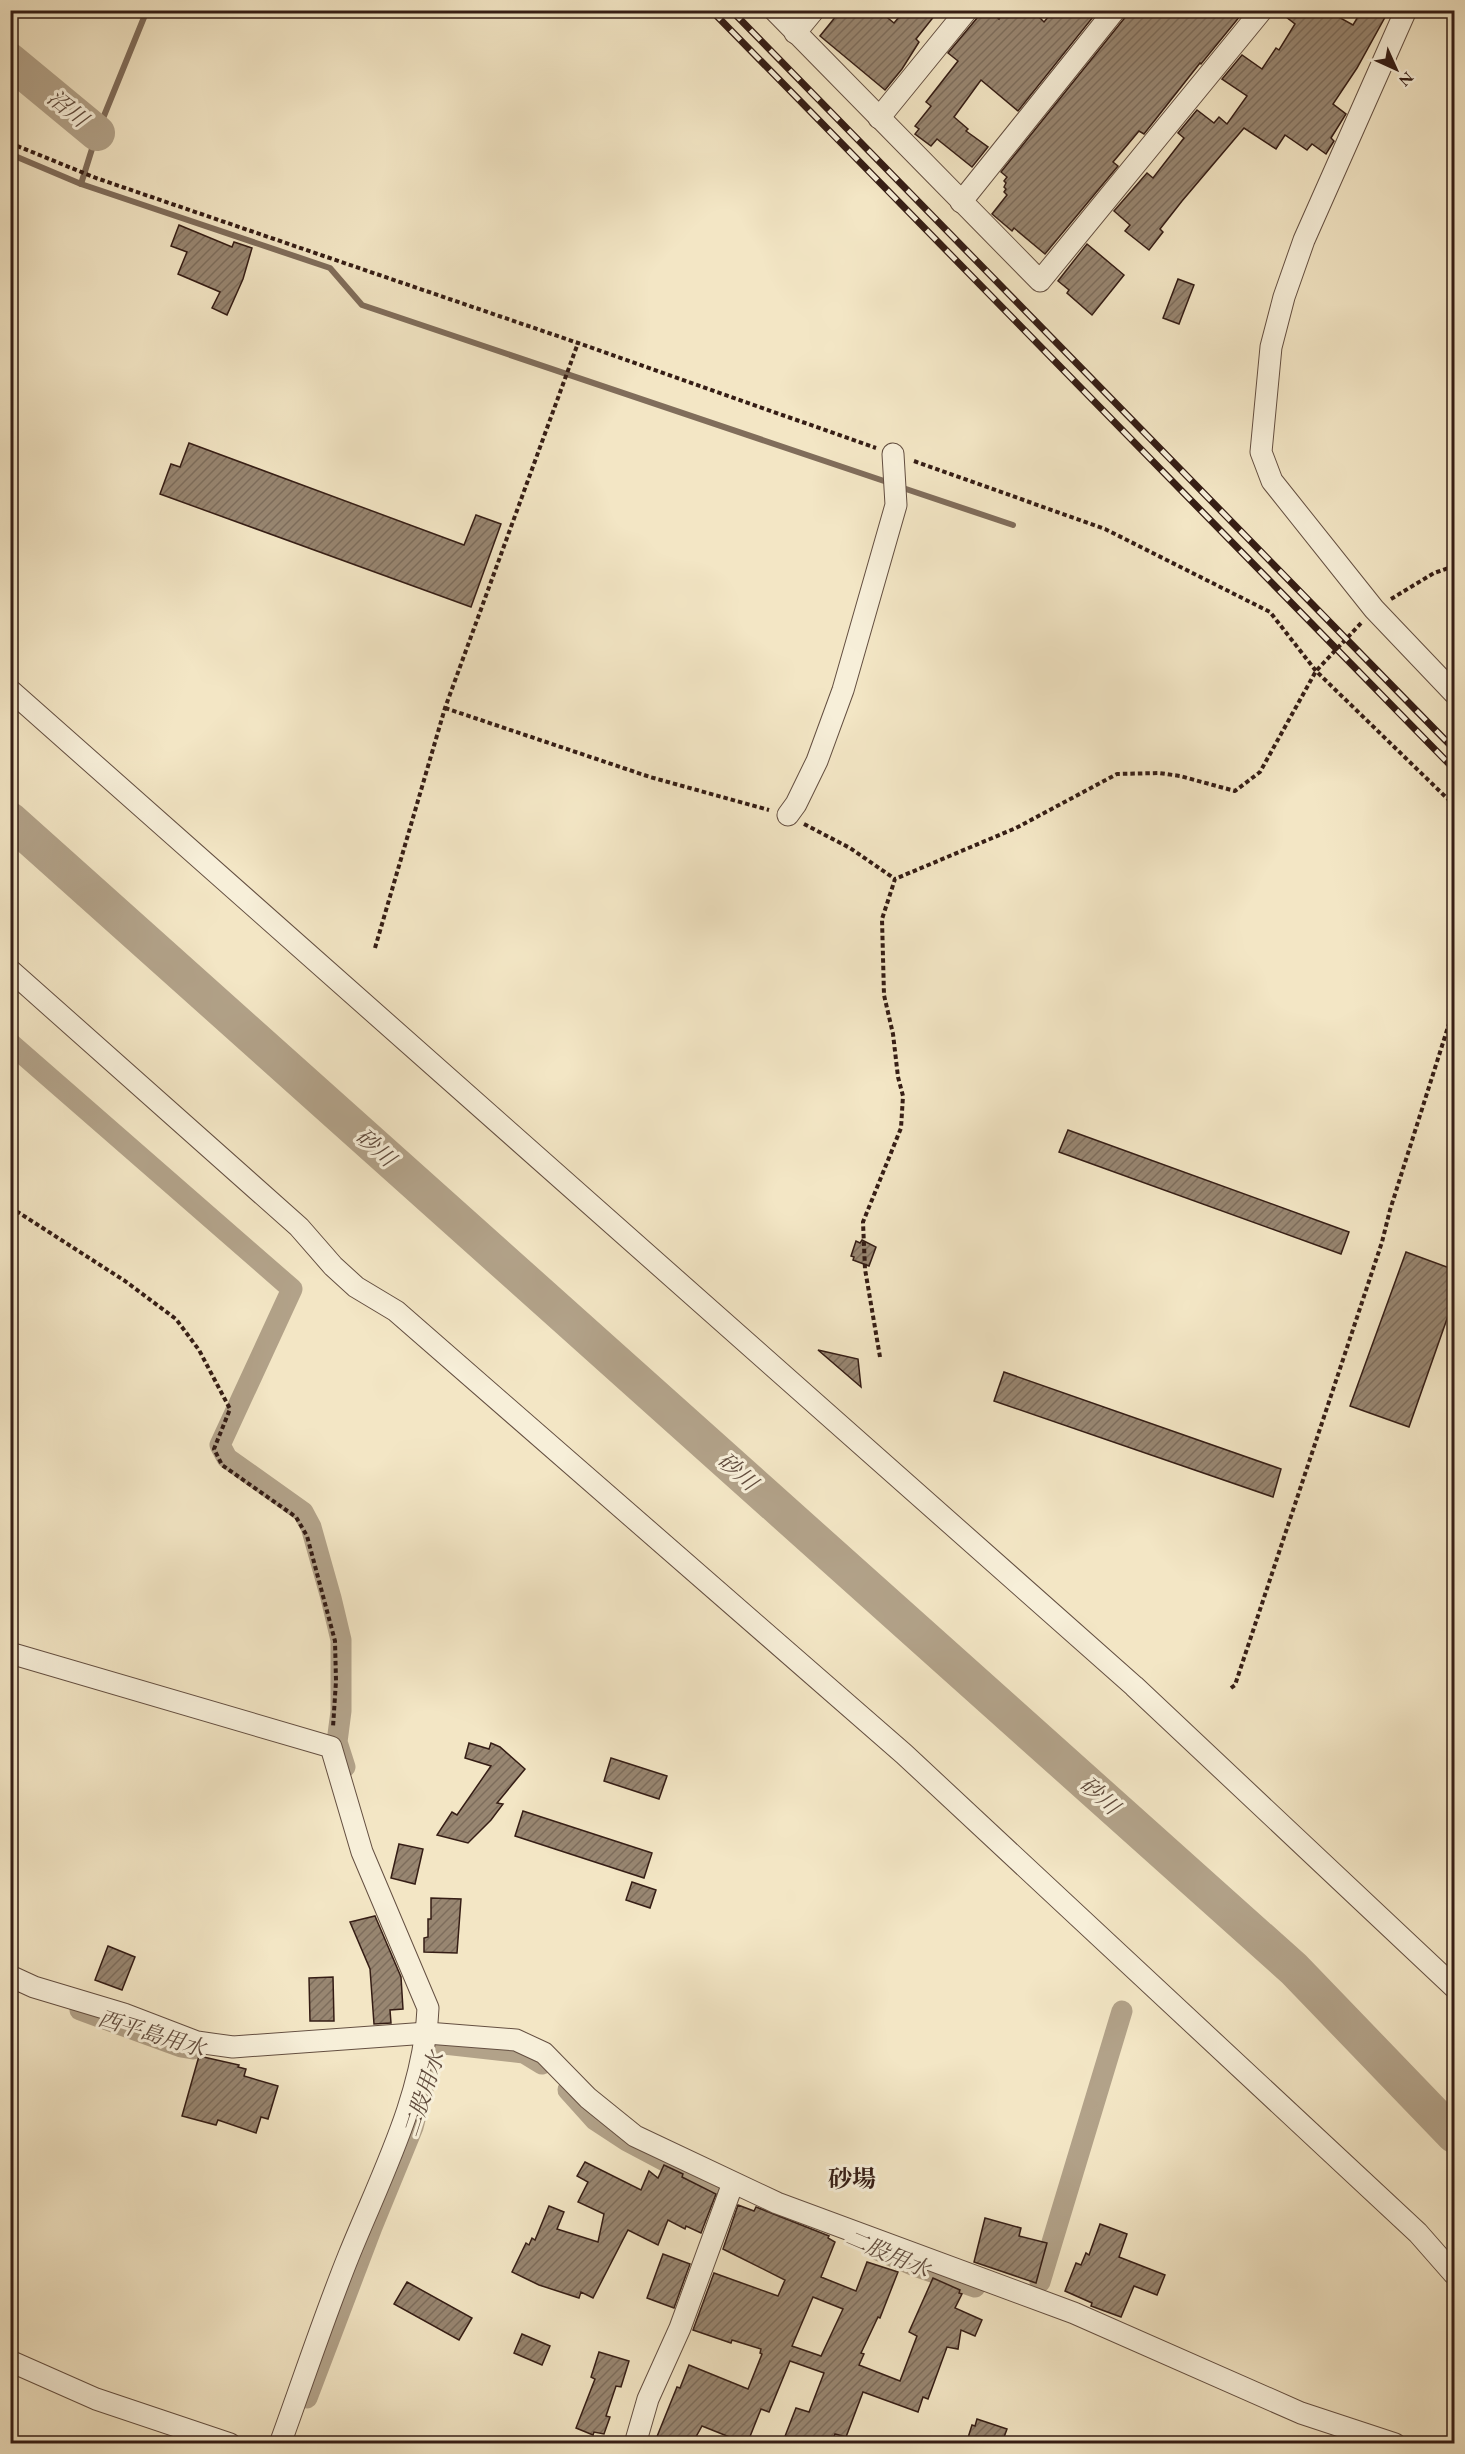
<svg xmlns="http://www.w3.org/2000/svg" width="1465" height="2454" font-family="'EB Garamond','Noto Serif JP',serif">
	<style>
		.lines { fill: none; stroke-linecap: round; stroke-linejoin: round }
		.stream { stroke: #806d5b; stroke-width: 6 }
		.canal { stroke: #b2a289; stroke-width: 21 }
		.river { stroke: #b2a289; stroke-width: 36 }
		.building { fill: url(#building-hatch); stroke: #351d15; stroke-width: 1.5; fill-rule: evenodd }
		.street-casing { stroke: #644f41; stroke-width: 23 }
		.path { stroke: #351d15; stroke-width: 4; stroke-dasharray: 4.5 3; stroke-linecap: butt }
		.street { stroke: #f7efd9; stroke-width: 21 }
		.rail-casing { stroke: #351d15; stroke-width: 7 }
		.rail { stroke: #f7efd9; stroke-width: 4.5; stroke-dasharray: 14; stroke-linecap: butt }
		.labels { text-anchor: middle; stroke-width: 6; stroke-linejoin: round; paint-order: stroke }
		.water-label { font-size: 22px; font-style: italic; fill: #614c3e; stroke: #f7efd9 }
		.quarter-label { font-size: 24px; font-weight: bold; fill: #351d15; stroke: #f7efd9 }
	</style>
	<defs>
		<pattern id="building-hatch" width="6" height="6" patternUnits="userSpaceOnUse" patternTransform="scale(1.5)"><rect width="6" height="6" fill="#988671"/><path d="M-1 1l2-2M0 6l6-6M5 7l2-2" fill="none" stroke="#7d6d5c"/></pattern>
	</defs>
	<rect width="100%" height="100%" fill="#f3e6c5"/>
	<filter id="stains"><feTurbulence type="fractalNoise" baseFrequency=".00333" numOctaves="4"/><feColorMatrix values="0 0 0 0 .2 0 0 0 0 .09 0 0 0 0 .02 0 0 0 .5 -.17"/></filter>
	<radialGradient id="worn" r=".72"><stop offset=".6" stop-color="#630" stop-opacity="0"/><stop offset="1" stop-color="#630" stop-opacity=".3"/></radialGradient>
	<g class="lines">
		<g class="stream">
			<polyline points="10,154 81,184 330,268 362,305 890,483"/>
			<polyline points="81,184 97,133 147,10"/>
			<polyline points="900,487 1013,525"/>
		</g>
		<g class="canal">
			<polyline points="10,1043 292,1289 220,1445 227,1458 303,1512 311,1527 331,1598 341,1640 341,1711 337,1742 345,1767"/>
			<polyline points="80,2010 181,2047 193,2049"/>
			<polyline points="568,2090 595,2120 627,2141 714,2187"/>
			<polyline points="878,2250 915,2266 975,2287"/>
			<polyline points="1040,2282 1122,2011"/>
			<polyline points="307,2398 372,2227 413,2127 435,2043 524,2053 542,2064"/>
		</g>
		<g class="river">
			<polyline points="10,61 97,133"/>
			<polyline points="10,820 1294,1969 1454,2135"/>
		</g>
	</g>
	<g class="building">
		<polygon points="841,10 878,10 894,23 905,10 939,10 916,39 919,42 902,69 885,90 820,36"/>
		<polygon points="980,10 990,10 999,19 1005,10 1032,10 1044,22 1054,10 1097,12 1018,111 981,80 954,117 968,129 966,131 988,147 972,167 937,139 931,146 915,134 919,129 915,126 931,106 926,102 958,61 948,53 977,18"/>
		<polygon points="1131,10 1197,10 1203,16 1207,10 1245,10 1201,64 1200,63 1144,134 1139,131 1113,162 1118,166 1045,254 1014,228 1012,231 992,214 1007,195 1004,192 1006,189 1004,187 1006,183 1004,181 1007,177 1001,172"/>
		<polygon points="1277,10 1326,10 1353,25 1362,10 1389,10 1357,68 1333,104 1346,114 1331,138 1334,141 1326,154 1312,144 1307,150 1285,135 1276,149 1244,128 1182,201 1160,229 1163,232 1149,250 1125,231 1130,225 1114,211 1147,173 1153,178 1184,138 1178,133 1197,110 1214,123 1219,117 1227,124 1247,96 1222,79 1242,55 1262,69 1276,48 1279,50 1295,24"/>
		<polygon points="179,225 232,247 234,242 252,248 243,279 227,315 212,308 220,292 178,274 187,252 171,246"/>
		<polygon points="1087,244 1124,275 1092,315 1067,293 1069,290 1058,281"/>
		<polygon points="1178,279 1194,285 1179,324 1163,318"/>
		<polygon points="189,443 464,545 476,515 501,524 471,607 160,494 171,464 180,467"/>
		<polygon points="1068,1130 1349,1232 1341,1254 1059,1152"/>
		<polygon points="862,1240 876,1247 869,1266 853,1260 854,1257 851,1256 856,1241 860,1243"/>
		<polygon points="1406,1252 1455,1270 1455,1296 1409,1427 1350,1406"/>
		<polygon points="818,1350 858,1359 861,1387"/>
		<polygon points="1004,1372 1281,1469 1273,1497 994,1401"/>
		<polygon points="469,1743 489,1749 491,1743 500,1747 525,1769 497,1803 503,1804 491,1820 468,1843 437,1835 452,1812 457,1815 491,1766 465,1758"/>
		<polygon points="611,1758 667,1776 659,1799 604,1781"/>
		<polygon points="523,1811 652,1853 644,1878 515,1836"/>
		<polygon points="399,1844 423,1849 415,1884 391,1878"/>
		<polygon points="632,1882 656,1890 650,1908 626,1900"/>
		<polygon points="431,1898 461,1899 457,1953 424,1952 424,1938 428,1937 428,1919 431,1919"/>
		<polygon points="375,1916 401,1977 403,2009 390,2010 391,2023 374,2024 370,1969 350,1922"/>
		<polygon points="108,1946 135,1957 122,1990 95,1980"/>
		<polygon points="333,1977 334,2021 310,2021 309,1978"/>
		<polygon points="199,2056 239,2065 238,2067 246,2069 244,2076 278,2086 268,2119 261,2117 256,2133 218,2120 216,2125 182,2116"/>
		<polygon points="585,2162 641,2190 649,2171 658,2178 664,2165 683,2174 682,2177 716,2194 701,2233 686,2226 685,2229 668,2220 658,2245 628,2230 593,2298 581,2292 579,2298 539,2285 512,2272 526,2243 529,2245 532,2238 535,2240 549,2206 564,2212 557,2229 598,2242 604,2214 578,2202 588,2182 577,2176"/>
		<path d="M738,2205l16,6 2,-4 73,29 -1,2 7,4 -14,35 35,14 11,-29 31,10 -18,46 -2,-1 -17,36 3,1 -5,11 41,16 17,-45 -8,-4 24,-54 27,12 -1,3 3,1 -7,14 27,12 -7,16 -14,-6 -3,19 -11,-2 -19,52 -5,-2 -5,15 -55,-20 -17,45 -11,-3 -4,10h-49l14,-36 13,4 15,-39 -34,-12 -21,51 -8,-3 -14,35 -45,-18 -10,18h-38l23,-57 3,1 9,-23 59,24 14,-35 -2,-1 1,-4 -29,-9 -1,3 -38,-13 21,-57 64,23 7,-16 -62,-31zM813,2297l30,12 -22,47 -29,-10z"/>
		<polygon points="985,2218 1021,2228 1019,2236 1047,2243 1036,2283 974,2262"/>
		<polygon points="1100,2224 1127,2234 1119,2257 1165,2275 1157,2295 1134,2286 1121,2317 1091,2306 1092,2303 1065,2291 1076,2263 1081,2265 1086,2253 1089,2255"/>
		<polygon points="663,2254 690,2264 674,2308 647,2298"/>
		<polygon points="407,2282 472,2318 459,2340 394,2304"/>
		<polygon points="522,2334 550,2346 542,2365 514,2353"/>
		<polygon points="599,2352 629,2361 621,2387 616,2386 606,2416 610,2417 604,2434 594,2432 593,2435 576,2428 595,2379 591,2377"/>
		<polygon points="977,2419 1007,2429 1003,2440 1009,2444 966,2444 972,2425 975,2426"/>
	</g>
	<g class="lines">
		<g class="street-casing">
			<g id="street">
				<polyline points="774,10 1040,281 1262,10"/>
				<polyline points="1406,10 1304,240 1284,297 1271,347 1261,452 1272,481 1374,609 1454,693"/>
				<polyline points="795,33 814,10"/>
				<polyline points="879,118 967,10"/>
				<polyline points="961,202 1115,10"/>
				<polyline points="10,690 1134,1686 1454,1987"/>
				<polyline points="788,815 796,804 817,761 843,690 896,505 893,454"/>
				<polyline points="10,970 299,1227 333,1266 356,1287 396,1311 904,1754 1418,2233 1454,2274"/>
				<path d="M10,1653l321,94 31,105 66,156c-4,87 -47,168 -79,247 -25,62 -46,126 -69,189"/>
				<polyline points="10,1976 34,1987 124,2014 197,2042 233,2047 427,2033 516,2040 544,2053 588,2098 635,2136 777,2203 1074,2313 1301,2413 1395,2444"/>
				<polyline points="10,2361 96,2399 230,2444"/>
				<polyline points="635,2444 648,2399 680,2328 733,2183"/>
			</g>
		</g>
		<g class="path">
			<polyline points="10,143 96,178 578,343 876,448"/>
			<polyline points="914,461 1105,529 1270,612 1316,671 1454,805"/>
			<polyline points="1391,599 1434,573 1454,566"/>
			<polyline points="445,708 650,777 769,810"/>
			<polyline points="804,824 850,848 895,879"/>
			<polyline points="375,948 445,708 578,343"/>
			<polyline points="10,1207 125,1281 176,1319 199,1350 230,1409 214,1449 222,1465 296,1517 307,1536 335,1641 336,1681 333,1727"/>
			<polyline points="880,1357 865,1269 863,1222 901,1128 903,1096 898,1077 893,1034 884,995 882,919 895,879 1016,828 1117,774 1159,773 1180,776 1235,791 1260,772 1316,671 1362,622"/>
			<polyline points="1231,1688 1235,1685 1382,1242 1390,1210 1454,1008"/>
		</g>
		<use href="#street" class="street"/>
		<g class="rail-casing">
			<g id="rail">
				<polyline points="711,10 1454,769"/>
				<polyline points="731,10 1454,749"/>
			</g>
		</g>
		<use href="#rail" class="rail"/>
	</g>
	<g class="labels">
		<g class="water-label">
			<text transform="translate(68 108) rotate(39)" y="8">沼川</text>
			<text transform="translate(376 1147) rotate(42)" y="8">砂川</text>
			<text transform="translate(738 1471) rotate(42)" y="8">砂川</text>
			<text transform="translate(1100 1795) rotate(42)" y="8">砂川</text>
			<text transform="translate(152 2033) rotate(17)" y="8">西平島用水</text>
			<text transform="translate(423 2094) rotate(-72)" y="8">二股用水</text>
			<text transform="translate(888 2253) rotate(23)" y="8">二股用水</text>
		</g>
		<g class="quarter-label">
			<text x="852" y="2187">砂場</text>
		</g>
	</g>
	<rect width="1465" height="2454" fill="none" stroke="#f3e6c5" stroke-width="36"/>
	<rect x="12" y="12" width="1441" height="2430" fill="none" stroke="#351d15" stroke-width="3"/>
	<rect x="18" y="18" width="1429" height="2418" fill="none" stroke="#351d15" stroke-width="1.5"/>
	<g transform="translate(1396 69) rotate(135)" stroke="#f7efd9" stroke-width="4.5" paint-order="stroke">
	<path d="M0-4.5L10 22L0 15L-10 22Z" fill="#351d15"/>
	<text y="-9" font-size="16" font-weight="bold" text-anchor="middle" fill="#351d15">N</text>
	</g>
	<rect width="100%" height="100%" filter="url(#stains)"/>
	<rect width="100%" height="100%" fill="url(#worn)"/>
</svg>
